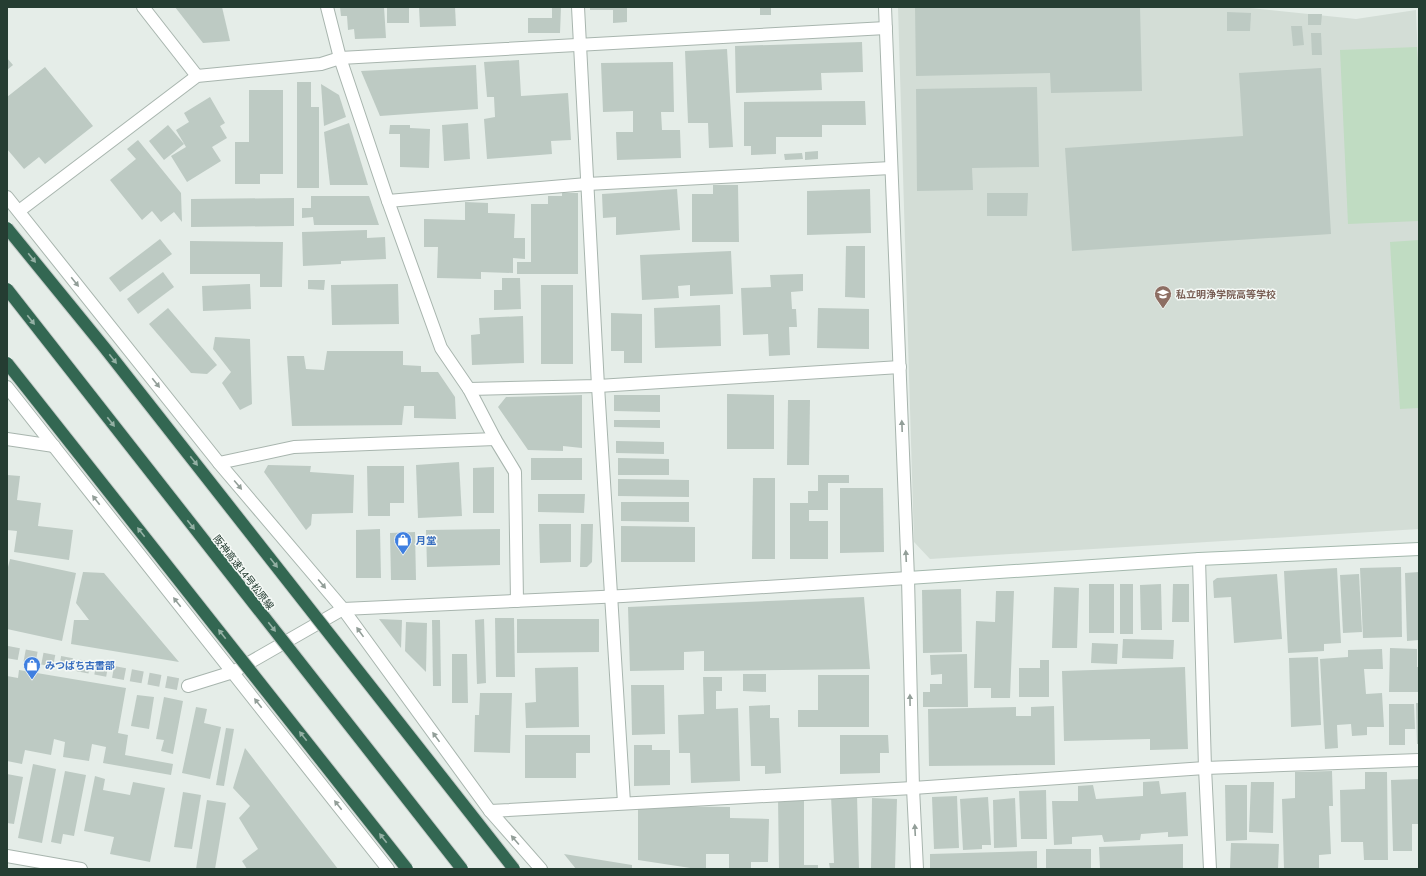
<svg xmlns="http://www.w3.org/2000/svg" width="1426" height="876" font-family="Helvetica,'Noto Sans JP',sans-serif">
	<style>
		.built { fill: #d3ddd6 }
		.green { fill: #c0dcc2 }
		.building { fill: #bdcac3 }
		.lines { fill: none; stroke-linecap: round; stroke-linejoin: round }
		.street-tunnel { stroke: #bfcac4; stroke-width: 12; stroke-dasharray: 12 6; stroke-linecap: butt }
		.street-casing { stroke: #a8b5ae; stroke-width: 14 }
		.secondary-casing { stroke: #a4b8ad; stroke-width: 14 }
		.street { stroke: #fff; stroke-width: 12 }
		.secondary { stroke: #fff; stroke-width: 12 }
		.highway-bridge-casing { stroke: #c2c9c6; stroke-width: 14; stroke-linecap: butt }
		.highway-bridge { stroke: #336752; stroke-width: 12 }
		.oneway { fill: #94b0a4 }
		.oneway2 { fill: #929e98 }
		.labels { text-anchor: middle; stroke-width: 3; stroke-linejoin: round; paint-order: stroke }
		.education-label { font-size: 10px; font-weight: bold; fill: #785e54; stroke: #f5f9f6; text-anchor: start }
		.shop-label { font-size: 10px; font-weight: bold; fill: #366cbe; stroke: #f5f9f6; text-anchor: start }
		.street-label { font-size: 10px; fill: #253d32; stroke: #f5f9f6 }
	</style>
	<rect width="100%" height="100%" fill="#e5ede8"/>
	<polygon class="built" points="898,7 1241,7 1356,19 1416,10 1419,88 1419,529 930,559 914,542"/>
	<g class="green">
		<polygon points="1417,47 1419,88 1419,221 1348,224 1340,50"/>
		<polygon points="1419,240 1419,408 1400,409 1390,242"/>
	</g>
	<g class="building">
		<polygon points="175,7 222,7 230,41 203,43"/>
		<polygon points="340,7 384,7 386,38 355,39 354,29 348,30 347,16 341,16"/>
		<rect x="387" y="7" width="22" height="16"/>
		<polygon points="419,7 455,7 456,26 420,27"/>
		<polygon points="552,7 561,7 560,33 528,33 528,18 552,18"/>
		<polygon points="590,7 627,7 627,22 613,23 613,10 590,10"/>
		<rect x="760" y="7" width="11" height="8"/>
		<polygon points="915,7 1140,7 1142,91 1051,93 1050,73 916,76"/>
		<polygon points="1227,12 1251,13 1250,31 1227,31"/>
		<polygon points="1308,14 1322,14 1321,25 1308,25"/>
		<polygon points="1291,26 1302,26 1304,45 1293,46"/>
		<polygon points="1311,33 1321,33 1322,55 1312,55"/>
		<polygon points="862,42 863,72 821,73 822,90 736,93 735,46"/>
		<polygon points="727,49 733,147 709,148 708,123 688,123 685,51"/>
		<polygon points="7,58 13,65 7,70"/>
		<polygon points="519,60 521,96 568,93 571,140 551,141 552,154 487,159 484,119 495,117 494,97 487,97 484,62"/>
		<polygon points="673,62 674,112 661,112 662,130 680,130 681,158 617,160 616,132 633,132 633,111 603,112 601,63"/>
		<polygon points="476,65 478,109 380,116 361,71"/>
		<polygon points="45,67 93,126 45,164 39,157 24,169 7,149 7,97"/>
		<polygon points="1321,68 1331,234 1072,251 1065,148 1243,136 1239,73"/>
		<polygon points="297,82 311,82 311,107 319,107 319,188 297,188"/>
		<polygon points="321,84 339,95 346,117 324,126"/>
		<polygon points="1037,87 1039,167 972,168 973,190 917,191 916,89"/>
		<polygon points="249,90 283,90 283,174 260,174 260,184 235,184 235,142 249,142"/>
		<polygon points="210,97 225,123 220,126 227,138 212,147 221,161 187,182 171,156 186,147 176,130 189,122 184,113"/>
		<polygon points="865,101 866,125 822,125 822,137 776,137 776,154 751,155 751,146 744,146 744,102"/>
		<polygon points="349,123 368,185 330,185 324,132"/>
		<polygon points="468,123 470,159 444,161 442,125"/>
		<polygon points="168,125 184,144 164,160 149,141"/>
		<polygon points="390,125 410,125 410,128 430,129 429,168 400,167 400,134 389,134"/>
		<polygon points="138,140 181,193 182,222 174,212 161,222 152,211 142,220 110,180 136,159 127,149"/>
		<polygon points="818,151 818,159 805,160 805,152"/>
		<polygon points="802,153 803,159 785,160 784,154"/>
		<polygon points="713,185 738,185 739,242 692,242 692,194 713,194"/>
		<polygon points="677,189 680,230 616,235 616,217 603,218 602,194"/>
		<polygon points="870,189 871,233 807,235 807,191"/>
		<polygon points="562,193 578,193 578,274 517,274 517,262 531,262 531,204 548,204 548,196 562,196"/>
		<polygon points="987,193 1028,193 1027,216 987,216"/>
		<polygon points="311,196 369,196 379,225 314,225 313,217 302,218 302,208 311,208"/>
		<polygon points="294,198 294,226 191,227 191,199"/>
		<polygon points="465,202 488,203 488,213 515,214 514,238 525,238 525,259 513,258 513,273 481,272 481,279 437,278 438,247 424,247 424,219 465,220"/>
		<polygon points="367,230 367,238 385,237 386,259 341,261 341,264 303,266 302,232"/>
		<polygon points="160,239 172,254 120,292 109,278"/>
		<polygon points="190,241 283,242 282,287 260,287 260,274 190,274"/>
		<polygon points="846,246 865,246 865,298 845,297"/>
		<polygon points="731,251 733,294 690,296 690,285 678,286 679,298 642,300 640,255"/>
		<polygon points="163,272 174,287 138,314 127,299"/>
		<polygon points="803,274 803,291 791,292 792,309 796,309 797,327 789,327 790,355 769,356 768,334 743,335 741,288 771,287 770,275"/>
		<polygon points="502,278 520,278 521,309 494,310 494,290 502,290"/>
		<polygon points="308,280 325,280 324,290 308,289"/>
		<polygon points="250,284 251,309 203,311 202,286"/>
		<polygon points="398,284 399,324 332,325 331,285"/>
		<rect x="541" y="285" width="32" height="79"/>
		<polygon points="720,305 721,346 655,348 654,308"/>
		<polygon points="168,308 217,365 207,374 191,373 149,324"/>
		<polygon points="818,308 869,309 869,349 817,348"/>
		<polygon points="611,313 642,314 642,363 624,363 624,351 611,351"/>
		<polygon points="523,316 524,363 472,365 471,335 480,334 479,318"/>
		<polygon points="215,337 250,339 252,404 240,410 222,383 231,372 213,349"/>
		<polygon points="327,351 403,351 403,365 421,366 421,372 438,372 455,397 456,419 414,418 414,406 404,406 402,425 292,426 287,356 304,356 306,369 324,370"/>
		<polygon points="727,394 774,395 774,449 727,449"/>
		<polygon points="582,395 582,448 563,446 563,451 528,450 498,407 506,397"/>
		<polygon points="614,395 660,395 660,412 614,411"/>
		<polygon points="788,400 810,400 809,465 787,465"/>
		<polygon points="614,420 660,420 660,428 614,427"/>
		<polygon points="616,441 664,442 664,454 616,453"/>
		<rect x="531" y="458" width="51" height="22"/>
		<polygon points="618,458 669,459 669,475 618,475"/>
		<polygon points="459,462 462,516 418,518 416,465"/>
		<polygon points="268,465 311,466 310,472 354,475 353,513 312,514 311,525 306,530 264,472"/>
		<polygon points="367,466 404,466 404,503 390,503 390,516 368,516"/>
		<polygon points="494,467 494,513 473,513 473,468"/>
		<polygon points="7,475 20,476 17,500 41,503 38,526 73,530 69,560 14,552 17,531 7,530"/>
		<polygon points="818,475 849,475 849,483 828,483 828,510 809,510 809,521 828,521 828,559 790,559 790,503 808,503 808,491 818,491"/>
		<polygon points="753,478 775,478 775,559 752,559"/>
		<polygon points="618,479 689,480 689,497 618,496"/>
		<polygon points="840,488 883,488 884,552 840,553"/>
		<polygon points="538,494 585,494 584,513 538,512"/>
		<polygon points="621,502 689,502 689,522 621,521"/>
		<polygon points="539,524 571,524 571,562 540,563"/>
		<polygon points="581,524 593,524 592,562 587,567 580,567"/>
		<polygon points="621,526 695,527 695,562 621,562"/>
		<polygon points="380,529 381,578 356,578 356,530"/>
		<polygon points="500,529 500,565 427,567 426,530"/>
		<polygon points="415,532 416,580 391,580 390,533"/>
		<polygon points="10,559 76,573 62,641 7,629 7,571"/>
		<polygon points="1401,567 1402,637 1363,638 1360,568"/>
		<polygon points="1337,568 1341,643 1324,644 1324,651 1288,653 1284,571"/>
		<polygon points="83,572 104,573 179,662 71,644 74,620 89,620 76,603"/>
		<polygon points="1419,572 1419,640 1407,641 1405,573"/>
		<polygon points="1277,574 1282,639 1234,643 1231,597 1214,598 1213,581 1217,578"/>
		<polygon points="1359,574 1362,632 1343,633 1340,575"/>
		<rect x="1089" y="584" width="25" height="49"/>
		<rect x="1120" y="584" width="13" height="50"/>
		<polygon points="1161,584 1162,630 1141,630 1140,585"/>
		<polygon points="1173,584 1189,584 1189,622 1172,622"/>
		<polygon points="1054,587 1079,588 1077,648 1052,648"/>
		<polygon points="961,589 962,652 923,653 922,590"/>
		<polygon points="996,591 1014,591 1010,698 991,698 991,688 974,688 976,621 995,622"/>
		<polygon points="864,597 870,669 704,671 704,651 684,652 684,670 630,671 628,607"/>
		<polygon points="495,618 514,618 515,677 496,677"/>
		<polygon points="379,619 402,620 401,648"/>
		<polygon points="484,619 486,683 477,684 475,620"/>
		<polygon points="517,619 599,619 599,652 517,653"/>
		<polygon points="432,620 440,620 441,686 433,686"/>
		<polygon points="406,622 427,623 426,672 405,651"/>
		<polygon points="1123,639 1174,640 1173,659 1122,658"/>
		<polygon points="1092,643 1118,644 1117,664 1091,663"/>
		<polygon points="1390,648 1417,649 1417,667 1419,667 1419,692 1389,692"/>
		<polygon points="1382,649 1383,669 1364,669 1366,694 1382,693 1384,727 1367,727 1367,735 1352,736 1351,724 1337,725 1338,748 1325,749 1320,659 1348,657 1348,650"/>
		<polygon points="452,654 467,654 468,703 452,703"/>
		<polygon points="967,654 968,707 923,707 923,692 930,692 930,684 942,684 942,674 931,675 930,655"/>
		<polygon points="1318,657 1321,725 1291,727 1289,658"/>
		<polygon points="1040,660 1049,660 1049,697 1019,697 1019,668 1040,668"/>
		<polygon points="578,667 579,727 526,728 525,703 536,702 535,668"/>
		<polygon points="1185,667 1188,749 1150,750 1150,739 1064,741 1062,671"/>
		<polygon points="19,670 126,688 118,733 128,735 125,755 173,764 171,775 103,763 106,747 92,744 89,761 63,757 65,742 54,739 51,755 25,750 22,764 7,761 7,676 18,678"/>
		<polygon points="743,674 766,674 766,692 743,691"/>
		<polygon points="818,675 869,675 869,727 798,727 798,710 818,710"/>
		<polygon points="703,677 722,677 722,691 716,691 716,709 738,708 740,781 691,783 690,753 679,753 678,715 704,714"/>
		<polygon points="631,685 664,685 665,734 632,735"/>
		<polygon points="480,693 512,693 510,753 474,752 475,715 479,715"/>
		<polygon points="137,695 154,697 149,729 131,726"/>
		<polygon points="164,697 183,701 173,754 161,751 164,740 156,739"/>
		<polygon points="1416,703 1419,703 1419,744 1417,744"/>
		<polygon points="1389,704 1414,704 1415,729 1405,729 1405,745 1389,745"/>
		<polygon points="770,705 770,718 779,718 781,773 765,774 765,766 751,766 749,706"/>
		<polygon points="1054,706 1055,765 929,766 928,709 1016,707 1016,716 1031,716 1031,707"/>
		<polygon points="196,707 207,709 204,723 221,727 210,779 182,773"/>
		<polygon points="226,728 234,729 224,786 216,785"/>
		<polygon points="525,735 590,735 590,753 576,753 576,778 525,778"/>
		<polygon points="840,735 888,735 889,753 880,753 880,773 840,774"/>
		<polygon points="634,745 652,745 652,750 670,750 670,785 634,786"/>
		<polygon points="245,748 338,869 247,869 242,861 258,849 239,818 250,806 233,788"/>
		<polygon points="33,764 56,769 42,843 18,838"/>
		<polygon points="65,771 86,775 74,836 63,834 61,844 51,842"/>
		<polygon points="1332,771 1333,806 1329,806 1331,854 1319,855 1319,869 1284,869 1282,799 1295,798 1295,772"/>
		<polygon points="1365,772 1387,772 1388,860 1364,860 1363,842 1341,842 1340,790 1365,789"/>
		<polygon points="7,774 23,777 14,824 7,823"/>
		<polygon points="95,776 105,779 103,790 130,795 133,782 165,788 150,862 110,854 114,837 84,831"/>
		<polygon points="1419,779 1419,824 1412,824 1412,851 1393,851 1391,780"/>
		<polygon points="1159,781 1161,794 1186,792 1188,836 1168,837 1168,832 1141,834 1140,840 1104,842 1102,835 1072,837 1072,844 1054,845 1052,801 1078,801 1078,786 1093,785 1096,799 1143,796 1143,782"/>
		<polygon points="1251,782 1274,782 1273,833 1249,832"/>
		<polygon points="1225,785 1247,785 1247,840 1226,841"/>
		<polygon points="1046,790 1047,839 1021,839 1019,791"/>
		<polygon points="183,792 201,795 192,849 174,847"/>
		<polygon points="857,795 859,869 830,869 829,863 834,863 831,796"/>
		<polygon points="957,796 959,848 934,849 932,797"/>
		<polygon points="988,797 991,845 982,845 982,849 963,850 960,799"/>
		<polygon points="778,798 804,798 804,865 818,865 818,869 779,869"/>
		<polygon points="872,798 897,799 895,869 871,869"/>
		<polygon points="1015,798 1017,847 994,848 993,800"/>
		<polygon points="207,800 226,803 215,869 196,869"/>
		<polygon points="638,806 730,807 730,818 769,819 768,862 751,862 751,869 729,869 729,854 706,854 706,869 697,869 638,860"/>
		<polygon points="1231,843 1279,844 1278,869 1230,869"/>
		<polygon points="1183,844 1183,869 1100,869 1099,847"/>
		<rect x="1046" y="849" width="45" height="20"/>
		<polygon points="1037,851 1037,869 930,869 930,854"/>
		<polygon points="564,854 632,865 632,869 576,869"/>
	</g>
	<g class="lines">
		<polyline class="street-tunnel" points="7,652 188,686"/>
		<g class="street-casing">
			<g id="street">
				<polyline points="143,7 197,76"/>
				<polyline points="327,7 340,58 388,201 441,348 469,389 495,439 515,472 517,601"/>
				<polyline points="578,7 598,386 624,803"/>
				<polyline points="885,7 908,578 913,788 917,869"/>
				<polyline points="7,197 219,463 343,609 490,811 541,869"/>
				<polyline points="388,201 587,184 891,168"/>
				<polyline points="19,211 197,76 321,64 340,58 886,28"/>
				<polyline points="7,387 388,869"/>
				<polyline points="469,389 598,386 900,367"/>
				<polyline points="7,439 54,446"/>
				<polyline points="219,463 294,447 495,439"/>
				<polyline points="1199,559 1205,768 1210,869"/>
				<polyline points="188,686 233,672 343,609 623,596 908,578"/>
				<polyline points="490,811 913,788 1205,768 1419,760"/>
				<polyline points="7,856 81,869"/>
			</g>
		</g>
		<g class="secondary-casing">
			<polyline id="secondary" points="908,578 1199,559 1419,549"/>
		</g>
		<use href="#street" class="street"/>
		<use href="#secondary" class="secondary"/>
		<g class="highway-bridge-casing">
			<g id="highway-bridge">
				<polyline points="7,228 104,347 514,869"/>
				<polyline points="7,289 462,869"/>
				<polyline points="7,363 407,869"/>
			</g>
		</g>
		<use href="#highway-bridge" class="highway-bridge"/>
	</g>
	<defs><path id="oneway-solid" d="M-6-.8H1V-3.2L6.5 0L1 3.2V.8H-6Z"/></defs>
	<g class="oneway">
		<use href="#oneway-solid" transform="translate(32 258) rotate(51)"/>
		<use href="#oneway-solid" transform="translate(31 320) rotate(52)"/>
		<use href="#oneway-solid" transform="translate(113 359) rotate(52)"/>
		<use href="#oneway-solid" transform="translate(111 422) rotate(52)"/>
		<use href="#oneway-solid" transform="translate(194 461) rotate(52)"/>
		<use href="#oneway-solid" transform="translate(191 525) rotate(52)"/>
		<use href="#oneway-solid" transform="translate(141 532) rotate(-128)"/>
		<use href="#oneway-solid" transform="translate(274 563) rotate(52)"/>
		<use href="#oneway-solid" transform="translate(272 627) rotate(52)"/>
		<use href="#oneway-solid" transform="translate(222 634) rotate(-128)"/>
		<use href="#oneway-solid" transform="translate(303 736) rotate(-128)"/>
		<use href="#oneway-solid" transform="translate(383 838) rotate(-128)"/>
	</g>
	<g class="oneway2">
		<use href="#oneway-solid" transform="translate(75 282) rotate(51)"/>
		<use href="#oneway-solid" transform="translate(156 383) rotate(51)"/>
		<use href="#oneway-solid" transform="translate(902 426) rotate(-92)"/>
		<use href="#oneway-solid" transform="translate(238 485) rotate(50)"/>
		<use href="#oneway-solid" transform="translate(96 500) rotate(-128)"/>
		<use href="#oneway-solid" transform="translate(906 556) rotate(-93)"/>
		<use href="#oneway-solid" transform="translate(322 584) rotate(50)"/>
		<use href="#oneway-solid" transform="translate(177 602) rotate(-128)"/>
		<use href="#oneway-solid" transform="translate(360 632) rotate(-126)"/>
		<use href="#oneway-solid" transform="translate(910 700) rotate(-91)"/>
		<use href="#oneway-solid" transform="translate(258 703) rotate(-128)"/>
		<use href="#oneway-solid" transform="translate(436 737) rotate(-126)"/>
		<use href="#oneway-solid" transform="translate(338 805) rotate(-128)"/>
		<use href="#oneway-solid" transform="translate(915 830) rotate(-93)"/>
		<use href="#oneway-solid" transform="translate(515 840) rotate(-131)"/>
	</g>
	<defs>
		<g id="school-pin" transform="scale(0.9)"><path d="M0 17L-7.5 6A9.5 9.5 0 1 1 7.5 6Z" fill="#8d6e63" stroke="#f5f9f6"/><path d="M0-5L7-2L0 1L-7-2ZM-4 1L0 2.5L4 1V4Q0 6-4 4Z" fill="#fff"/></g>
		<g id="shop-pin" transform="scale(0.9)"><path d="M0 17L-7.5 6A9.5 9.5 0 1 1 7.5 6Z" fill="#3f7fe0" stroke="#f5f9f6"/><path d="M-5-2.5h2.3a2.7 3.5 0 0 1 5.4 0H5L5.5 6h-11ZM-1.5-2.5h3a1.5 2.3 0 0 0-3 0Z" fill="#fff"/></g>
	</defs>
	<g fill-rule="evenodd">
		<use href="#school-pin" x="1163" y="294"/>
		<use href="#shop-pin" x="403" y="540"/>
		<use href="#shop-pin" x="32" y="665"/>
	</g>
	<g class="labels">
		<g class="education-label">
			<text x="1176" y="298">私立明浄学院高等学校</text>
		</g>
		<g class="shop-label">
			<text x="416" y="544">月堂</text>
			<text x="45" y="669">みつばち古書部</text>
		</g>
		<g class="street-label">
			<text transform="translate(244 572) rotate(52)" y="4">阪神高速14号松原線</text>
		</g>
	</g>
	<rect width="1426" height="876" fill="none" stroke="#253d32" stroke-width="16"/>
</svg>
